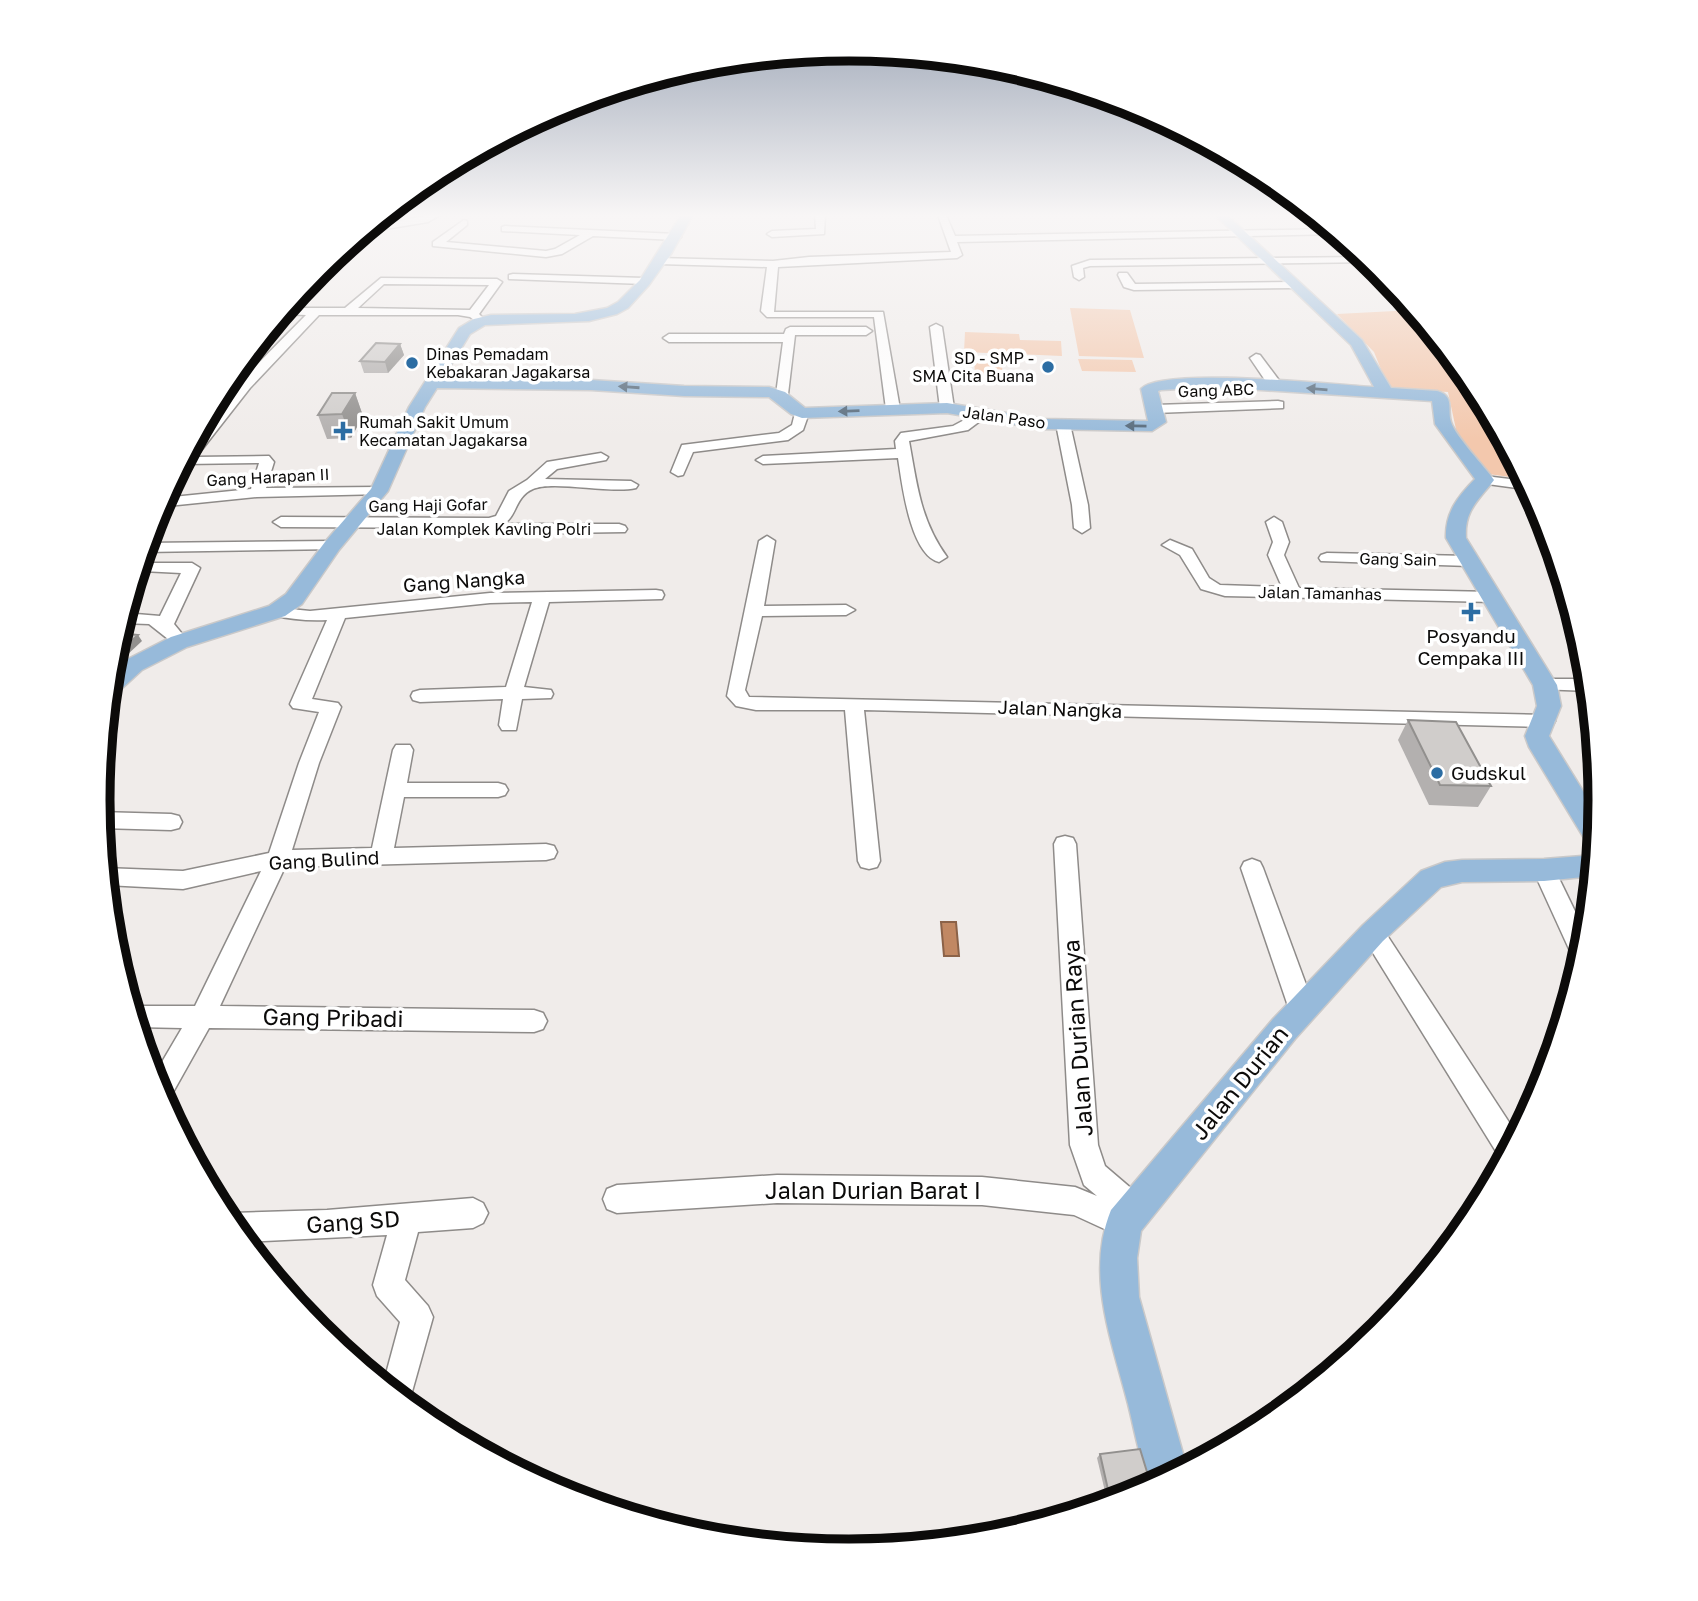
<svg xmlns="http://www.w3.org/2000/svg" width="1698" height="1601" font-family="'Golos Text',sans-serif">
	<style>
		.green { fill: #f3c8ad }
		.water { fill: #c18863; stroke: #8b6248; stroke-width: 2 }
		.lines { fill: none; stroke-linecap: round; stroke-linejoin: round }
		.minor-casing { stroke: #8e8b89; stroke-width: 3 }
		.major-casing { stroke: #cac9c9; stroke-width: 3 }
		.minor { fill: #fff; fill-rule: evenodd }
		.major { fill: #97bada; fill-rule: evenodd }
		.wall { fill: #b3b0af }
		.shaded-wall { fill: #92908e }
		.building { fill: #d0cdcb; stroke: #92908e; stroke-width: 2 }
		.oneway { fill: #586b7c }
		.poi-dot { fill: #2c6da3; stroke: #fff; stroke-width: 2.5 }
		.labels { text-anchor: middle; stroke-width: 7; stroke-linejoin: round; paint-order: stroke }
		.far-poi-label { font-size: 16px; fill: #0c0b0a; stroke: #fff; text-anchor: start }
		.far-street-label { font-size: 16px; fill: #0c0b0a; stroke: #fff }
		.street-label { font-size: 19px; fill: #0c0b0a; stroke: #fff }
		.poi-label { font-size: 19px; fill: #0c0b0a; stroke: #fff }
		.near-street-label { font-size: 23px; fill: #0c0b0a; stroke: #fff }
		.rim { fill: none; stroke: #0c0b0a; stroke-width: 9 }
	</style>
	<rect width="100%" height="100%" fill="#f0ecea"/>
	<g class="green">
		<polygon points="1070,308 1130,310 1144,358 1079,356"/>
		<polygon points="1414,310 1474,383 1525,479 1488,474 1457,434 1448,392 1389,389 1374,352 1337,314"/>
		<polygon points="965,332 1019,334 1020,340 1061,341 1062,356 964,352"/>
		<polygon points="974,356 1001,357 1003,376 975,375"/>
		<polygon points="1078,359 1132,360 1136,372 1082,371"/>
	</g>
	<polygon class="water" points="941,922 956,922 959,956 944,956"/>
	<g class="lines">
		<g class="minor-casing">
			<g id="minor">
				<polygon points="429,215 440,215 428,222 361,233 369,227"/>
				<polygon points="815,215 825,215 824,234 772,237 767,234 772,231 816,229"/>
				<polygon points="938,215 946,215 955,236 1332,229 1338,234 957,242 962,255 957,258 778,267 774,312 883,312 900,409 893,413 886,409 874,317 767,317 761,311 767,267 659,264 654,261 659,258 773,261 809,257 951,252"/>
				<polygon points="464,220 467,221 467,225 446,242 546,251 555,249 580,235 502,231 502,227 505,226 676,234 681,237 676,240 593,236 562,254 546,257 433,246 433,242"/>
				<polygon points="1366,257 1372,262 1090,266 1083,268 1084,277 1079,280 1074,277 1072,266 1090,260"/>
				<polygon points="1119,273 1127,273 1135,284 1295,282 1300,285 1295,288 1134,290 1124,287 1118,275"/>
				<polygon points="513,274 644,278 649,281 644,284 509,279 509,275"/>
				<path d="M381,278l116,1 5,3 -23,32 7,7 -6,3 -10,-7 -12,-2h-139l-69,73 -54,69 73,-1 5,6 -8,26 113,-1 7,4 -2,3 -127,3 -99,10 5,-9 88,-9 8,-26 -75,1 -2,-2c30,-56 80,-102 124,-147l-25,-1 5,-6h59zM384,284l105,1 -19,25 -112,-2z"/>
				<polygon points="936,324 942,327 954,408 947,412 940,408 930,327"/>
				<polygon points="790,327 866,327 872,331 866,335 795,335 788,394 782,398 776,394 783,342 669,342 663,338 669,334 784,334 786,329"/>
				<polygon points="1256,354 1260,355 1281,383 1281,389 1271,389 1250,358"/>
				<polygon points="1278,401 1283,402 1283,408 1155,413 1148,409 1155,405"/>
				<polygon points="802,409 809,413 803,430 788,440 693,452 683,475 678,476 671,472 682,445 779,433 792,425 795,413"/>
				<path d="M981,411l7,4 -20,15 -59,11c8,43 11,79 38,116l-8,5c-29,-7 -37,-79 -41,-104l-135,6 -7,-4 7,-4 133,-7 -1,-8 6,-8 52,-7z"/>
				<polygon points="1063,420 1070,424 1088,505 1090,528 1082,533 1074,528 1072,505 1056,424"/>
				<path d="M601,453l7,4 -2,3 -49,9 -12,10 86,2 7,4 -2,3c-25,6 -84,-8 -103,1 -19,8 -16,30 -31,35h117l6,2 2,3 -2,3 -141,2 -6,-2 -1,-4 -196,-1 -8,-5 8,-5 208,1 7,-2 13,-25 18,-11 20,-18z"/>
				<polygon points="1485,476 1526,481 1531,490 1480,483 1478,480"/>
				<polygon points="1274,517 1282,522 1289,542 1284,555 1299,588 1493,592 1501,597 1493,602 1225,596 1201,589 1180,555 1162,545 1170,540 1192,549 1209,578 1220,585 1282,587 1268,555 1273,542 1266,522"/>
				<polygon points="767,536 775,541 764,606 846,605 855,610 846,615 762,616 745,690 749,697 1545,715 1552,716 1555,721 1552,726 1545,727 864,710 880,861 877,867 869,869 861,867 858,861 845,710 756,710 736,706 727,696 759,541"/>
				<polygon points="332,541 340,546 338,549 143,552 146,543"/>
				<polygon points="1327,553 1469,556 1477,561 1469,566 1321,561 1319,558 1321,555"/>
				<polygon points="148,563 192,563 200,568 174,624 183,635 180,639 168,639 149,624 121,623 124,613 160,616 181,573 142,571 140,568 142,565"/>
				<path d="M656,590l6,1 2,4 -2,4 -113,3 -25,85 27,3 2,4 -2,4 -29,1 -6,31h-14l-3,-5 4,-26 -83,3 -7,-2 -2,-4 2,-4 7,-2 86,-3 26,-85 -42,1 -145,15 -33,81 26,4 3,4 -22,56 -27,87 80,-2 21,-98 3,-5h14l3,5 -6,33h91l7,2 3,5 -3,5 -7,2h-94l-10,51 152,-4 8,2 3,6 -3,6 -8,2 -261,7 -65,139 314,4 9,3 4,8 -4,8 -9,3 -325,-4 -42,75 -4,1 -11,-25 30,-51 -46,-1 -6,-21h65l66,-135 -78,18 -77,-4 -2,-17 79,3 86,-18 30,-90 20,-51 -26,-4 -3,-4 37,-84c-19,1 -38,-1 -56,-5l-3,-4 3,-4 39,4 180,-18z"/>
				<polygon points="1545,679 1589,679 1590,691 1538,689 1536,685 1538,681"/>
				<polygon points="99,812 171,814 179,816 182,822 179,828 171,830 100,828"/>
				<polygon points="1065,836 1073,838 1076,844 1098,1145 1105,1166 1146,1201 1151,1211 1146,1221 1138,1225 1134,1233 1124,1238 1074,1215 982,1205 777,1203 617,1213 607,1209 603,1199 607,1189 617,1185 777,1175 982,1177 1075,1187 1097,1196 1084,1185 1070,1145 1054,844 1057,838"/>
				<polygon points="1252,859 1260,862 1263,868 1315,1009 1311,1017 1302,1020 1293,1017 1289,1009 1241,868 1244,862"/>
				<polygon points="1544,861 1552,864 1587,936 1581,964 1575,962 1533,870 1536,864"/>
				<polygon points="1373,923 1381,926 1518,1136 1505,1160 1500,1158 1365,940 1361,933 1365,926"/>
				<polygon points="473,1198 483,1203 488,1213 483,1223 473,1228 418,1232 405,1280 428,1306 433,1317 408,1406 383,1385 400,1322 377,1296 373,1285 387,1235 244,1242 224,1217 233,1213 327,1210"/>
			</g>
		</g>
		<g class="major-casing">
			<g id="major">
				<path d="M681,215h12l-22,39 -22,31 -21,23 -11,6 -28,7 -104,4 -15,9 -27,44 148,2 93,6 85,1 16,5 20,16 142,-5 95,16 106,2 -7,-32c20,-23 196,-4 233,-2l-23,-42 -136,-130h12l135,125 29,48 46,3c18,5 10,18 14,31 4,14 34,45 43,58 -15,20 -30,30 -28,58l91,147 4,21 -12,30 50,81 -3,29 -9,-3 -58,-96 -4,-11 12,-30 -4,-21 -87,-147c-1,-25 12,-42 29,-59l-40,-55 -3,-23 -217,-14 -54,3 -3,1 8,31 -14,9 -110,-2 -95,-16 -145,5 -11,-4 -22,-17 -85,-1 -93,-6 -154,-2 -12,19 -37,84 -49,59 -37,54 -17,12 -98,31 -45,23 -25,23 -9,2 2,-21 16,-14 45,-23 98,-31 17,-12 39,-52 46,-53 38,-82 50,-79 15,-9 17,-4 84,-1 32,-6 11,-6 22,-22z"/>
				<path d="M1595,855l-2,21 -49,5 -82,1 -21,5 -58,54 -88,98 -154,192 -4,27 2,39 48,171 -37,19c-10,-26 -15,-55 -22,-83 -16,-63 -43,-130 -17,-194l162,-191 90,-94 58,-54 24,-9 17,-2 82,-1z"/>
			</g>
		</g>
		<use href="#minor" class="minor"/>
		<use href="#major" class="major"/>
	</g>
	<g class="wall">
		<polygon points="400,344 404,355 388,373 364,373 360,361"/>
		<polygon points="355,393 363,416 351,438 327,439 318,415"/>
		<polygon points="1408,720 1491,786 1478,807 1429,805 1398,740"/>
		<polygon points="1100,1454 1151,1485 1136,1495 1108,1504 1097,1458"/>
	</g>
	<g class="shaded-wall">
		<polygon points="400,344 404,355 388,373 385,362"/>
		<polygon points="355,393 363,416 351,438 342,414"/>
		<polygon points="138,635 142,641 110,671 111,659"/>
	</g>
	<g class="building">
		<polygon points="376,343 400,344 385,362 360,361"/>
		<polygon points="332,393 355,393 342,414 318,415"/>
		<polygon points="118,633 138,635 111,659 112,654"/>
		<polygon points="1408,720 1456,722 1491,786 1440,785"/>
		<polygon points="1140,1449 1151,1485 1154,1486 1136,1495 1111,1503 1100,1454"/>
	</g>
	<defs><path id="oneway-solid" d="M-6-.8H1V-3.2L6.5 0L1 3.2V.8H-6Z" transform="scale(1.75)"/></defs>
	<g class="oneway">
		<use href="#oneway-solid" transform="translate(629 387) rotate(-176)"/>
		<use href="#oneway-solid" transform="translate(1317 389) rotate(-175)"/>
		<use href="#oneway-solid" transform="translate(849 411) rotate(178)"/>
		<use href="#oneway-solid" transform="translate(1136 426) rotate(-179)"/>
	</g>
	<linearGradient id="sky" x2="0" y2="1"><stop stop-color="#98a2b3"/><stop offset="0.49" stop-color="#f8f6f6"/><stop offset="1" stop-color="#f8f6f6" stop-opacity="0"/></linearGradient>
	<rect width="1698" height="439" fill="url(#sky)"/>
	<g class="poi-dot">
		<circle cx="412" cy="363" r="7"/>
		<circle cx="1048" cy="367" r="7"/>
		<path d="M339.5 420.5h7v7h7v7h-7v7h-7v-7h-7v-7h7z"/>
		<path d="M1467.5 601.5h7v7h7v7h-7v7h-7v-7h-7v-7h7z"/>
		<circle cx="1437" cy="773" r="7"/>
	</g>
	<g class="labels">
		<g class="far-poi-label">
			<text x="426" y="360">Dinas Pemadam<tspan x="426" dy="18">Kebakaran Jagakarsa</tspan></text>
			<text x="1034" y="364" text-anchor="end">SD - SMP -<tspan x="1034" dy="18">SMA Cita Buana</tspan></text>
			<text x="359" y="428">Rumah Sakit Umum<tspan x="359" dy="18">Kecamatan Jagakarsa</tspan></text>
		</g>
		<g class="far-street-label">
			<text transform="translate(1216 390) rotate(-2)" y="6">Gang ABC</text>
			<text transform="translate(1004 417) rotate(8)" y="6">Jalan Paso</text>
			<text transform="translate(268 477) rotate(-3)" y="6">Gang Harapan II</text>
			<text transform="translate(428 505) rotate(-1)" y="6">Gang Haji Gofar</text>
			<text x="484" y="535">Jalan Komplek Kavling Polri</text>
			<text transform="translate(1398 559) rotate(1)" y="6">Gang Sain</text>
			<text transform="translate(1320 593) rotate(1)" y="6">Jalan Tamanhas</text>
		</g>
		<g class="street-label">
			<text transform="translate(464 581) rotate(-4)" y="7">Gang Nangka</text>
			<text transform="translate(1060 709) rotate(2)" y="7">Jalan Nangka</text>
			<text transform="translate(324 860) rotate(-3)" y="7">Gang Bulind</text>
		</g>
		<g class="poi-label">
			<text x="1471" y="643">Posyandu<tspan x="1471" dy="22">Cempaka III</tspan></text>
			<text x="1451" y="780" text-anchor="start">Gudskul</text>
		</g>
		<g class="near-street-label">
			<text transform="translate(333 1018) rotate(1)" y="8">Gang Pribadi</text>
			<text transform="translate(1078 1038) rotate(-94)" y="8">Jalan Durian Raya</text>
			<text transform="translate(1240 1083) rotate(-51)" y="8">Jalan Durian</text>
			<text x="873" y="1199">Jalan Durian Barat I</text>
			<text transform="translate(353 1222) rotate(-4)" y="8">Gang SD</text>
		</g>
	</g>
	<path d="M0 0H1698V1601H0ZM110 800a739 739 0 1 1 1478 0a739 739 0 1 1-1478 0Z" fill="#fff" fill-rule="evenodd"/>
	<path class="rim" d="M110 800a739 739 0 1 1 1478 0a739 739 0 1 1-1478 0Z"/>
</svg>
